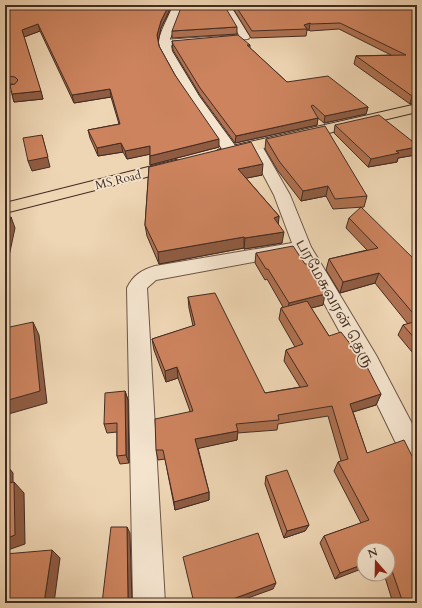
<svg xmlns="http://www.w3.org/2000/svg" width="422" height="608" font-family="Cardo,'Noto Serif Tamil',serif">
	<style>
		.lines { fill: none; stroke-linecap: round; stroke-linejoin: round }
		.street-casing { stroke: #6e5647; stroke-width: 2 }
		.secondary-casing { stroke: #432c23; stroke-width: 2 }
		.highway-casing { stroke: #432c23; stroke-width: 2 }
		.street { fill: #f4e4ce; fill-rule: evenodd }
		.secondary { fill: #f4e4ce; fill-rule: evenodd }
		.highway { fill: #eed5b3; fill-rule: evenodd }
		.wall { fill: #af7151; stroke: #432c23 }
		.shaded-wall { fill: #8f5c42; stroke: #432c23 }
		.building { fill: #cc835e; stroke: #432c23 }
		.labels { text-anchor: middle; stroke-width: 3.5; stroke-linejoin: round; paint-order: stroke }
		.far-street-label { font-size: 12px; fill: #432c23; stroke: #f4e4ce }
		.street-label { font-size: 14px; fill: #432c23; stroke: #f4e4ce }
	</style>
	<rect width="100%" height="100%" fill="#eed5b3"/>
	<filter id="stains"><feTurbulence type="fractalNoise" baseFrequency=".005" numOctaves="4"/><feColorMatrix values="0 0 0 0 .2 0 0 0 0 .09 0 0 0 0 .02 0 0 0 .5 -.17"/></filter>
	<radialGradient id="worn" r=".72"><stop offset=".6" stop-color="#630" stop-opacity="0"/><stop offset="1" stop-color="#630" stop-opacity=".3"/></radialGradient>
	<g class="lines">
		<g class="street-casing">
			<g id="street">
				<polygon points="222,5 230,5 250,37 248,39 164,46 159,43 164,40 239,35"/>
				<polygon points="13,85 17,86 19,88 17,90 5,92 5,86"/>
				<path d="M255,142l5,1 2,3 28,49 21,52 65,108 41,78v39l-9,-4 -49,-101 -62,-113 -141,26 -9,8 18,315h-32l-6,-315c6,-13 15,-18 28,-22l137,-23 -18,-48 -26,-49 2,-3z"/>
			</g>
		</g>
		<g class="secondary-casing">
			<path id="secondary" d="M173,5h10l-13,34 2,12 27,45 40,55 -3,3 -5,2 -5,-2c-15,-20 -67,-91 -67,-112 0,-10 11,-27 14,-37z"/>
		</g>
		<g class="highway-casing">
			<g id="highway">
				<polygon points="417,104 417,112 223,158 218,156 215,153 218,150 223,148"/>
				<polygon points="176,160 182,162 184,165 182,168 5,213 5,203"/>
			</g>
		</g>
		<use href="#street" class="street"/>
		<use href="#secondary" class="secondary"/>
		<use href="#highway" class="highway"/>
	</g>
	<g class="wall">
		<polygon points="5,5 172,5 161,28 158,40 159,46 175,75 219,147 150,165 150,154 127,159 123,152 98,156 90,138 88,130 119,124 111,97 74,103 40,31 24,37 43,99 14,102 12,94 13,84 10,84 8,76 9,11 5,10"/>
		<polygon points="231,5 413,5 417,8 417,103 410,104 354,64 356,56 391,55 339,29 310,31 309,30 307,30 306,36 251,38"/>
		<polygon points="237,27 237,34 172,38 172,31"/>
		<polygon points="172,41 250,45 250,48 287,82 368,107 366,114 324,123 318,118 317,125 235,143 200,95 173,50"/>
		<polygon points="335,125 415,155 398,158 397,162 368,167 334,133"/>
		<polygon points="266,139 367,196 364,207 333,209 326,196 301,201 278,171 265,149"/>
		<polygon points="149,167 262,175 246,178 279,216 278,224 282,243 244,249 244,248 159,264 147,236 145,225"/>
		<polygon points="349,218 417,262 417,358 398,335 403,325 408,324 375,283 340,293 326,270 329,259 367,250 346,228"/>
		<polygon points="256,253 323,305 311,308 329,336 381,394 376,405 353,412 417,603 393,603 384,574 388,574 388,550 335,579 320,543 324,536 361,523 334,471 338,462 341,461 328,416 278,424 277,430 237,433 237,440 198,448 209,492 209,500 175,510 165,459 158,460 156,450 190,411 178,378 166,382 154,350 152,339 193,326 189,308 188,297 265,393 300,387 284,361 286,350 295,347 279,319 281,308 283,307 267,279 265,280 255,263"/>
		<polygon points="125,391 128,400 129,463 120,464 117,456 117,432 107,433 104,424"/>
		<polygon points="266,476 309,525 305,531 284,538 265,484"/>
	</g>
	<g class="shaded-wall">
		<polygon points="169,5 172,5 161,28 158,42 157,35 161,21"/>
		<polygon points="310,23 309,30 307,30 307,29 304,25"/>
		<polygon points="38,24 40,31 24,37 22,30"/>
		<polygon points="110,89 111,97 74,103 72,95"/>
		<polygon points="41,91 43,99 14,102 12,94"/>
		<polygon points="412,96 417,96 417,103 410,104"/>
		<polygon points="368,107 366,114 324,123 325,116"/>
		<polygon points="318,118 317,125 235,143 236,136"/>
		<polygon points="42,135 50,167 32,171 28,161"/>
		<polygon points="219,139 219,147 150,165 150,156"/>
		<polygon points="121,143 123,152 98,156 97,148"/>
		<polygon points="150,146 151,154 127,159 125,151"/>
		<polygon points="417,147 417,151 415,155 398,158 397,162 368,167 371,159 396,151"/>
		<polygon points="263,164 262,175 238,180 238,169"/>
		<polygon points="328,186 326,196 301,201 303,191"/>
		<polygon points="279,216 278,228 274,218"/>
		<polygon points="11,217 15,228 5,275 5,243"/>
		<polygon points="284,232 282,243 244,249 245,238"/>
		<polygon points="244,237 244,248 159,264 158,252"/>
		<polygon points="379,273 375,283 340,293 343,282"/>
		<polygon points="325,294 323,305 287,314 289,303"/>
		<polygon points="33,322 39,335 47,403 5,415 5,401"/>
		<polygon points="177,367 178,378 166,382 165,371"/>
		<polygon points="125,391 128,400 129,463 126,455"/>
		<polygon points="381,394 376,405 346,414 350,404"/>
		<polygon points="238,431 237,440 196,449 195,439"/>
		<polygon points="5,463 13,473 13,496 5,486"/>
		<polygon points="14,482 24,493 25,544 5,551 5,539"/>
		<polygon points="209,492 209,500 175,510 174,502"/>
		<polygon points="309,525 305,531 284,538 287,531"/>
		<polygon points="127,527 130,533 132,603 128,598"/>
		<polygon points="52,550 60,558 54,603 44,603"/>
		<polygon points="364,564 364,568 335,579 340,573"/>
		<polygon points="276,583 273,589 234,603 222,603"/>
	</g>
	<g class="building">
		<polygon points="10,5 169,5 161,21 157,35 159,46 175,75 219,139 150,156 150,146 125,151 121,143 97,148 88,130 120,124 110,89 72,95 38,24 22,30 41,91 12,94 10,85 15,84 18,80 15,77 8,76 5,64 5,11 11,10 11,5"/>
		<polygon points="182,5 224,5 237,27 172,31"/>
		<polygon points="235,5 413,5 417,8 417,96 412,96 356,56 406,55 340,23 311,24 310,23 304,25 307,29 252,31"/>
		<polygon points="238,35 250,45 247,45 287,82 328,76 368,107 325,116 313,105 311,106 318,118 236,136 200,88 173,44 172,41"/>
		<polygon points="379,115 417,145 417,147 396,151 399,153 371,159 335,125"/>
		<polygon points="325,126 367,196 335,199 328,186 303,191 279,161 266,139"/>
		<polygon points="42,135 48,157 28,161 23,138"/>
		<polygon points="251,142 263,164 238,169 279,216 274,218 284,232 245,238 244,237 158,252 145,225 149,167"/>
		<polygon points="361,207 417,262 417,318 379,273 343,282 329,259 378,248 349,218"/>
		<polygon points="11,217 5,243 5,218"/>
		<polygon points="293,246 305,264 309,264 325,294 289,303 268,269 266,269 256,253"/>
		<polygon points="215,293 265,393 308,386 286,350 303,344 281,308 307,301 329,336 341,332 365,363 381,394 350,404 367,453 404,440 414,460 417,461 417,603 403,603 388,559 388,550 364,550 364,564 340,573 324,536 369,520 338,462 348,459 332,406 278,415 279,420 236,424 238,431 195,439 209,492 174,502 163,450 156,450 155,419 193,411 177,367 165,371 152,339 195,325 188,297"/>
		<polygon points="417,321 417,341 403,325"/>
		<polygon points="33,322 40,391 5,401 5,328"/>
		<polygon points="125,391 126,455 117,456 117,423 104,424 105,393"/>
		<polygon points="287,470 309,525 287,531 266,476"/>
		<polygon points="14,482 15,535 5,539 5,484"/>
		<polygon points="111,527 127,527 128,598 130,600 152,600 152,603 102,603"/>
		<polygon points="258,533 276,583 222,603 194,603 183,557"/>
		<polygon points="52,550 44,603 5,603 5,554"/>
	</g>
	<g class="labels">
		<g class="far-street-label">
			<text transform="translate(118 180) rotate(-14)" y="4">MS Road</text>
		</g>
		<g class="street-label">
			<text transform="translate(335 303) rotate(61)" y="5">பரமேசுவரன் தெரு</text>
		</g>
	</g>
	<rect width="422" height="608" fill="none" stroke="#eed5b3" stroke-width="20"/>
	<rect x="6" y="6" width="410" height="596" fill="none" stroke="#432c23" stroke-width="2"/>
	<rect x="10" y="10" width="402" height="588" fill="none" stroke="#432c23"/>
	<g transform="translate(376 562) rotate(340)"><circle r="19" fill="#f4e4ce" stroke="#ad9a8a"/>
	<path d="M0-3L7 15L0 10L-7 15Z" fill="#8f2418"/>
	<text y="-6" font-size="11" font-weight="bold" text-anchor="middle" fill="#432c23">N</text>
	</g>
	<rect width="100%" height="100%" filter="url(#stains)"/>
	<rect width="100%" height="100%" fill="url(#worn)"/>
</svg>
